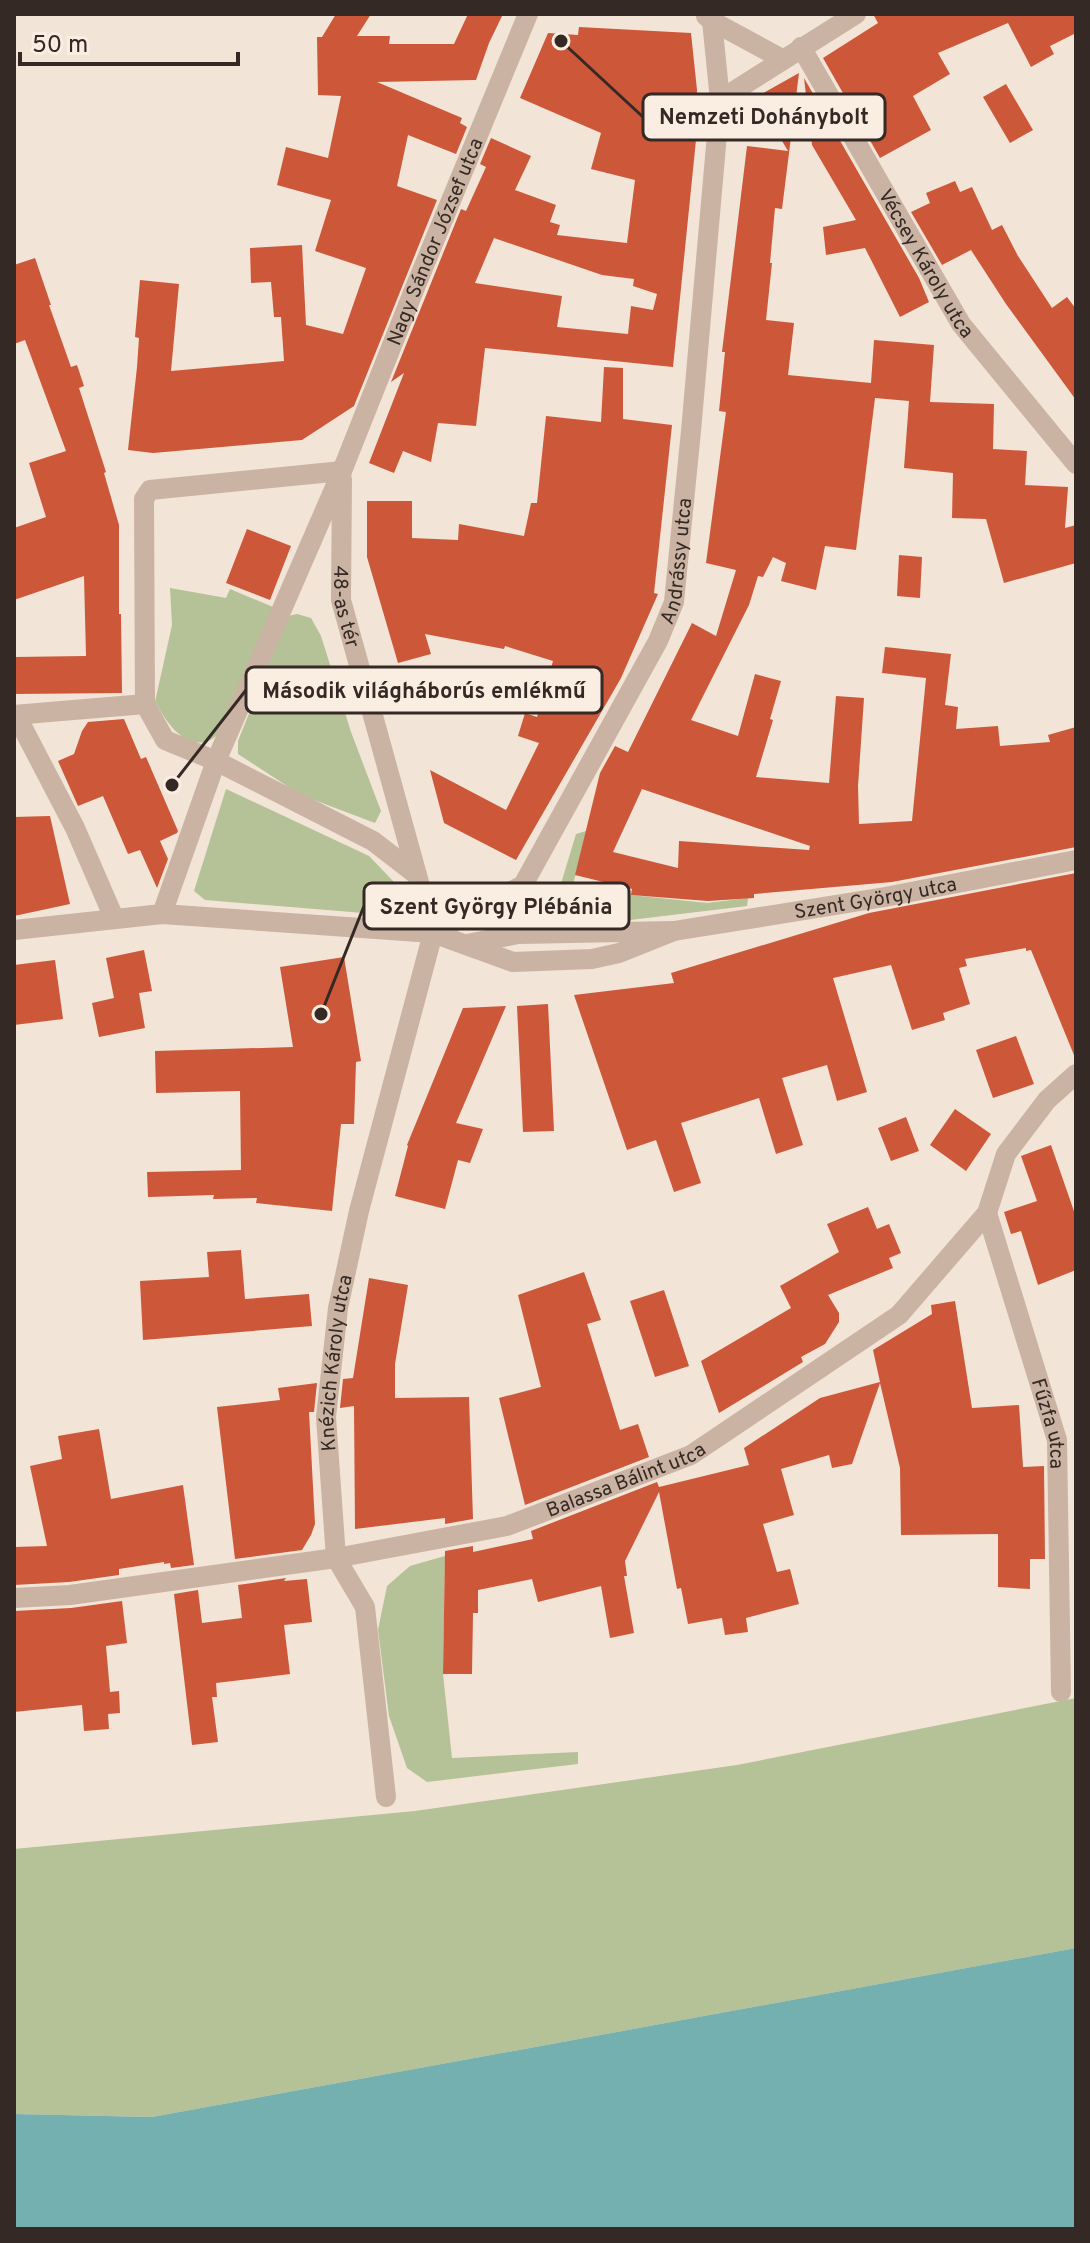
<svg xmlns="http://www.w3.org/2000/svg" width="1090" height="2243" font-family="Overpass,sans-serif">
	<style>
		.green { fill: #b5c196 }
		.water { fill: #74b0b0 }
		.building { fill: #cd5739; fill-rule: evenodd }
		.lines { fill: none; stroke-linecap: round; stroke-linejoin: round }
		.minor { stroke: #cab3a2; stroke-width: 20 }
		.labels { text-anchor: middle; stroke-width: 6; stroke-linejoin: round; paint-order: stroke }
		.street-label { font-size: 20px; fill: #342925; stroke: #faeee2 }
		.leader { fill: none; stroke: #342925; stroke-width: 3 }
		.callout-dot { fill: #342925; stroke: #faeee2; stroke-width: 3 }
		.callout { fill: #faeee2; stroke: #342925; stroke-width: 3 }
		.callout-label { font-size: 22px; text-anchor: middle; font-weight: bold; fill: #342925 }
	</style>
	<rect width="100%" height="100%" fill="#f2e4d6"/>
	<g class="green">
		<path d="M170,588l56,10 4,-9 43,18 -55,128c-4,2 -8,6 -12,7 -25,5 -41,-23 -51,-40l17,-77z"/>
		<polygon points="297,614 311,618 321,636 351,732 381,811 375,823 301,795 238,754 238,741 288,616"/>
		<polygon points="226,789 369,856 393,881 398,902 388,915 205,900 194,891"/>
		<polygon points="586,831 573,885 631,895 707,903 748,898 747,906 630,920 572,919 553,910 576,834"/>
		<polygon points="445,1556 443,1674 452,1758 578,1752 578,1764 427,1782 407,1768 389,1716 378,1630 387,1586 410,1566"/>
		<polygon points="1076,1698 1076,1948 152,2117 14,2114 14,1849 415,1811 737,1765"/>
	</g>
	<polygon class="water" points="1076,1948 1076,2229 14,2229 14,2114 152,2117"/>
	<g class="building">
		<polygon points="336,14 371,14 357,36 390,36 389,44 454,44 468,14 503,14 489,43 476,80 377,82 462,118 460,123 467,127 456,154 408,135 397,186 437,200 354,406 302,440 153,453 128,450 137,367 139,338 135,337 140,280 179,284 171,371 284,361 281,317 274,317 271,282 251,283 250,248 302,245 306,325 343,334 366,268 315,251 331,200 277,185 286,147 328,158 341,96 318,95 317,37 322,37"/>
		<polygon points="873,14 1076,14 1076,33 1050,46 1054,54 1031,67 1008,23 938,53 950,74 913,96 931,130 880,158 823,58 878,23"/>
		<path d="M579,27l112,6 6,57 -1,50 -23,227 -188,-19 -9,78 -38,-3 -7,39 -28,-11 -9,22 -25,-10 35,-90 -13,9 70,-173 5,2 20,-44 -6,-3 11,-26 40,18 -16,34 41,15 -6,17 10,3 -3,10 70,8 8,-63 -44,-11 10,-36 -81,-35 28,-65 30,2zM494,238l108,37 32,4 -1,7 24,8 -4,16 -22,-4 -3,28 -71,-7 5,-31 -87,-13z"/>
		<path d="M799,73l-17,136 -7,-1 -5,55h2l-6,57 28,3 -6,52 83,8 3,-43 60,5 -4,57 64,2 -1,45 34,2 -2,34 43,2 -3,41 11,-3v38l-72,20 -18,-64 -34,-1 1,-45 -49,-5 5,-67 -34,-3 -19,152 -31,-4 -9,44 -35,-9 5,-18 -13,-6 -10,20 -5,-1 -9,29 -58,115 47,16 17,-62 26,7 -11,38 3,1 -17,57 73,6 7,-87 28,2 -6,88 1,38 53,-3 14,-143 -44,-5 3,-26 66,7 -6,51 13,2 -2,22 42,-3 2,20 50,-4 -2,-7 28,-8v120l-184,35 -138,12v4l-46,3 -77,-6 1,-6 -57,-14 25,-102 15,-27 13,6 64,-129 24,13 20,-66 -30,-7 20,-151 -7,-1 6,-59h-3l25,-206 41,5 -32,-54zM642,789l168,57 -1,4 -130,-9 -1,27 -65,-16z"/>
		<polygon points="804,78 919,278 929,302 900,317 865,248 826,255 823,227 856,220 812,145"/>
		<polygon points="1006,84 1033,130 1010,143 983,97"/>
		<polygon points="955,181 960,192 972,187 992,230 1002,225 1018,256 1052,308 1067,297 1076,309 1076,400 1006,304 971,250 942,265 911,212 930,203 926,193"/>
		<polygon points="35,258 51,305 49,305 71,367 77,365 84,386 79,388 106,472 104,473 119,525 119,614 121,614 122,693 14,694 14,657 86,656 84,576 14,600 14,528 46,517 29,463 66,451 25,340 14,344 14,265"/>
		<polygon points="604,367 623,368 623,419 672,425 654,593 658,594 621,678 516,860 444,823 430,770 506,810 539,743 518,736 525,713 537,717 553,661 505,646 504,649 425,634 431,654 398,663 367,557 367,501 412,501 412,538 458,540 459,524 524,536 531,503 537,503 546,416 601,422"/>
		<polygon points="247,529 291,546 270,600 226,583"/>
		<polygon points="899,555 922,557 920,598 897,596"/>
		<polygon points="124,719 141,759 146,757 178,831 177,833 160,841 168,859 157,888 140,850 128,854 103,796 78,806 58,761 74,754 82,731 88,722"/>
		<polygon points="50,816 70,904 14,916 14,817"/>
		<polygon points="1076,873 1076,1060 1031,950 1026,951 1026,948 965,959 967,966 959,968 970,1004 943,1013 945,1020 912,1030 891,965 833,978 867,1092 837,1101 827,1065 782,1078 803,1145 776,1154 759,1098 681,1123 701,1183 674,1192 656,1140 627,1150 574,995 674,983 671,973 869,913"/>
		<polygon points="144,950 152,991 139,993 145,1028 99,1037 92,1003 114,998 106,958"/>
		<polygon points="344,957 361,1061 356,1062 354,1124 341,1124 332,1211 256,1203 257,1198 213,1199 214,1195 148,1197 147,1172 241,1170 240,1091 156,1093 155,1051 293,1047 280,967"/>
		<polygon points="55,960 63,1019 14,1025 14,965"/>
		<polygon points="548,1004 554,1131 523,1132 517,1006"/>
		<polygon points="506,1006 456,1123 483,1129 470,1163 458,1160 445,1209 395,1196 408,1146 407,1145 463,1008"/>
		<polygon points="1016,1036 1034,1084 993,1098 976,1050"/>
		<polygon points="955,1109 991,1134 966,1171 930,1145"/>
		<polygon points="906,1117 919,1151 891,1161 878,1128"/>
		<polygon points="1051,1145 1076,1217 1076,1270 1038,1285 1021,1231 1011,1234 1004,1212 1037,1201 1021,1156"/>
		<polygon points="868,1207 877,1229 889,1224 901,1253 889,1258 893,1268 828,1295 839,1313 839,1322 825,1344 801,1357 803,1362 719,1413 701,1361 791,1308 780,1286 839,1252 827,1224"/>
		<polygon points="241,1250 245,1299 309,1294 312,1326 143,1340 140,1281 209,1277 207,1252"/>
		<polygon points="584,1272 601,1320 587,1324 620,1430 638,1424 649,1457 525,1505 499,1398 541,1387 518,1295"/>
		<polygon points="369,1278 408,1285 395,1364 395,1398 469,1397 473,1519 445,1524 445,1518 355,1529 354,1406 340,1408 343,1379 353,1378"/>
		<polygon points="664,1290 689,1366 655,1377 630,1301"/>
		<polygon points="955,1301 972,1408 1019,1405 1023,1467 1044,1466 1045,1559 1030,1559 1030,1589 998,1587 998,1534 901,1535 900,1468 880,1383 852,1464 832,1468 829,1455 781,1469 794,1515 763,1524 777,1572 790,1569 799,1604 746,1618 748,1632 725,1635 722,1618 688,1624 681,1588 677,1589 659,1492 625,1561 627,1576 624,1576 634,1633 610,1638 601,1586 538,1602 532,1579 478,1590 478,1613 473,1613 472,1674 443,1674 445,1551 473,1546 473,1552 533,1539 531,1531 657,1482 659,1487 749,1465 744,1448 820,1398 880,1382 873,1350 932,1314 931,1305"/>
		<polygon points="317,1383 314,1412 309,1412 315,1524 311,1535 302,1550 235,1559 217,1407 280,1400 278,1388"/>
		<polygon points="99,1429 111,1499 183,1485 194,1565 171,1568 170,1563 164,1564 164,1562 119,1569 119,1575 69,1582 14,1585 14,1547 47,1546 30,1466 62,1459 58,1436"/>
		<polygon points="286,1578 284,1581 307,1579 312,1622 284,1625 290,1674 216,1683 217,1697 212,1697 218,1742 192,1745 174,1594 198,1590 202,1623 242,1618 238,1585"/>
		<polygon points="122,1601 127,1643 106,1646 110,1692 119,1691 120,1713 108,1714 109,1729 84,1731 82,1705 14,1712 14,1611 71,1608"/>
	</g>
	<g class="lines">
		<g class="minor">
			<polyline points="706,16 712,21 782,59"/>
			<path id="s1" d="M801,47l160,277 115,140"/>
			<polyline points="720,100 856,14"/>
			<polyline points="342,471 150,490 144,499 145,704 165,740 216,761 373,841 417,875"/>
			<path id="s2" d="M342,479l-1,121 92,333"/>
			<polyline points="14,715 145,704"/>
			<polyline points="16,715 75,828 114,918"/>
			<path id="s3" d="M162,914l54,-153 126,-290 72,-181 114,-276"/>
			<polyline points="14,930 162,914 433,933 513,962 592,959 619,953 674,931"/>
			<path id="s4" d="M433,933l90,-48 135,-244 16,-39 17,-171 29,-331 -8,-79"/>
			<path id="s5" d="M467,944l51,-10 156,-3 211,-34 191,-37"/>
			<path id="s6" d="M987,1213l70,227 4,252"/>
			<path id="s7" d="M14,1598l56,-3 266,-37 171,-32 184,-71 208,-140 88,-102 19,-59 41,-54 29,-26"/>
			<path id="s8" d="M386,1797l-21,-190 -29,-49 -10,-141 12,-109 21,-97 74,-278"/>
		</g>
	</g>
	<g class="labels">
		<g class="street-label">
			<text dy="7" stroke="none"><textPath href="#s3" startOffset="726">Nagy Sándor József utca</textPath></text>
			<text dy="7" stroke="none"><textPath href="#s1" startOffset="250">Vécsey Károly utca</textPath></text>
			<text dy="7" stroke="none"><textPath href="#s4" startOffset="464">Andrássy utca</textPath></text>
			<text dy="7" stroke="none"><textPath href="#s2" startOffset="128">48-as tér</textPath></text>
			<text dy="7" stroke="none"><textPath href="#s5" startOffset="412">Szent György utca</textPath></text>
			<text dy="7" stroke="none"><textPath href="#s8" startOffset="444">Knézich Károly utca</textPath></text>
			<text dy="7" stroke="none"><textPath href="#s6" startOffset="220">Fűzfa utca</textPath></text>
			<text dy="7" stroke="none"><textPath href="#s7" startOffset="626">Balassa Bálint utca</textPath></text>
		</g>
	</g>
	<path class="leader" d="M561 41L643 117M172 785L246 690M321 1014L364 906"/>
	<g class="callout-dot">
		<circle cx="561" cy="41" r="8"/>
		<circle cx="172" cy="785" r="8"/>
		<circle cx="321" cy="1014" r="8"/>
	</g>
	<g class="callout">
		<rect x="643" y="94" width="242" height="46" rx="8"/>
		<rect x="246" y="667" width="356" height="46" rx="8"/>
		<rect x="364" y="883" width="265" height="46" rx="8"/>
	</g>
	<g class="callout-label">
		<text x="764" y="124">Nemzeti Dohánybolt</text>
		<text x="424" y="698">Második világháborús emlékmű</text>
		<text x="496" y="914">Szent György Plébánia</text>
	</g>
	<rect width="1090" height="2243" fill="none" stroke="#342925" stroke-width="32"/>
	<path d="M20 52v12h218v-12" fill="none" stroke="#342925" stroke-width="4"/>
	<text x="32" y="52" font-size="24" fill="#342925" stroke="#faeee2" stroke-width="6" paint-order="stroke">50 m</text>
</svg>
